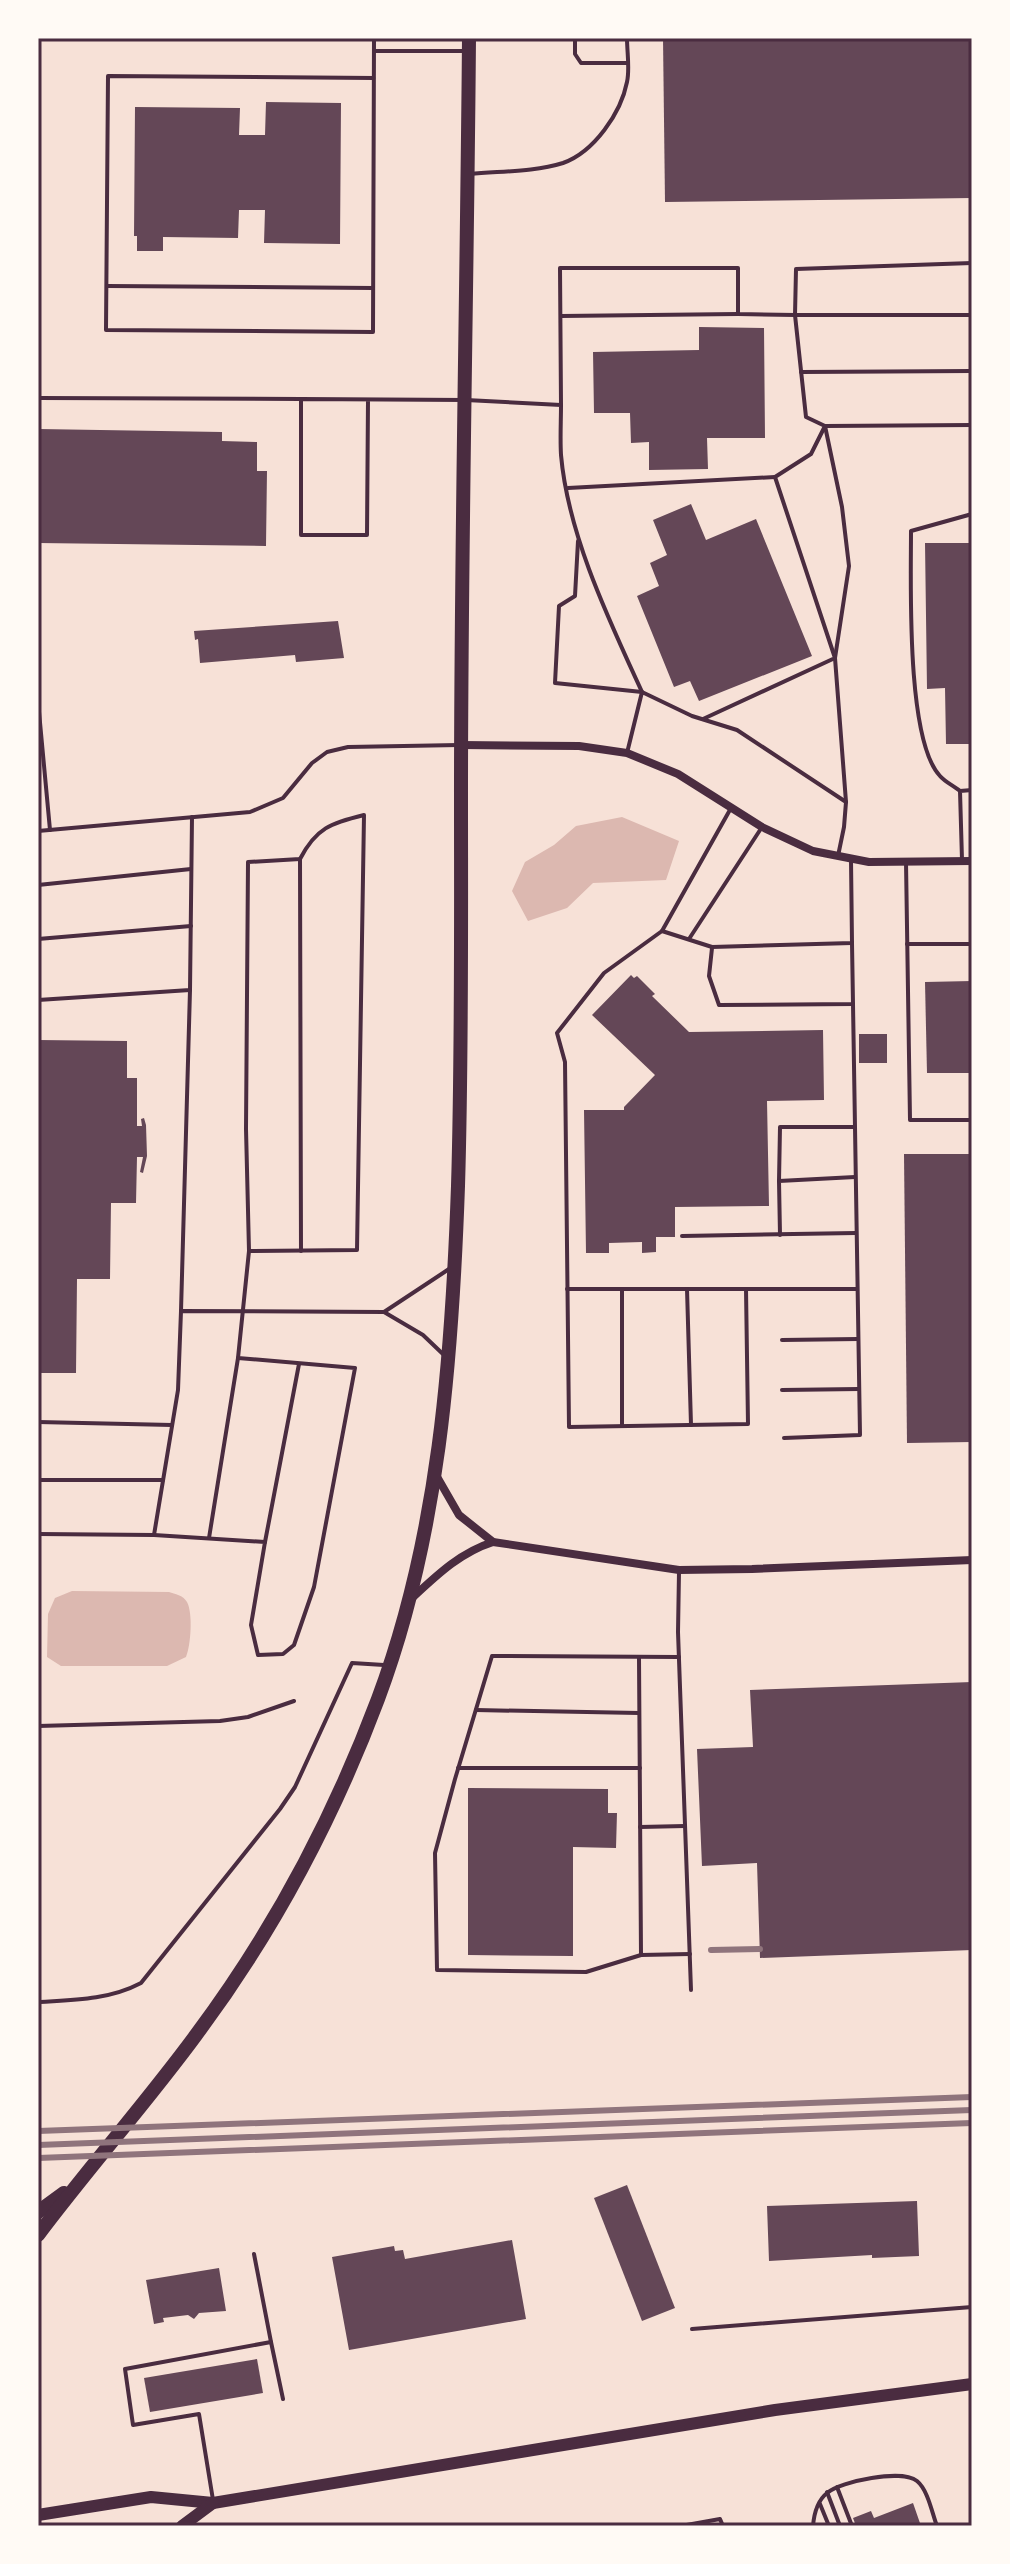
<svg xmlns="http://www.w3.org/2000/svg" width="1010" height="2564" font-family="Figtree,sans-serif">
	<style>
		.water { fill: #dcb8b0 }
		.building { fill: #644757 }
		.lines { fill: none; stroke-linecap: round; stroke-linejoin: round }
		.path { stroke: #4a2c40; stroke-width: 4 }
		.service { stroke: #4a2c40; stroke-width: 4 }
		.minor { stroke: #4a2c40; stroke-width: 8 }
		.secondary { stroke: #4a2c40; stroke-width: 12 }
		.primary { stroke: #4a2c40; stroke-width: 14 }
		.rail { stroke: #8f747c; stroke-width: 6 }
		.neatline { fill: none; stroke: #4a2c40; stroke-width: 3 }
	</style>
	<rect width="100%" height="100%" fill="#f7e1d7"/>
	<g class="water">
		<polygon points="622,817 679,841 666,880 593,883 567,908 528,921 512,891 525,862 554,845 576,826"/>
		<path d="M72,1591l97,1c6,2 14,3 18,10 6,11 4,43 -1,55l-19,9h-106l-14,-9 1,-43 7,-16z"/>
	</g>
	<g class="building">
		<polygon points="663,38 972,38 972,198 665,202"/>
		<polygon points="266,102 341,103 340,244 264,243 265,210 239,210 238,238 163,237 163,251 137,251 137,236 134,236 135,107 240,108 239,135 265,135"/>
		<polygon points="699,327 764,328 765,438 707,438 708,469 649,470 649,442 631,443 630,413 594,413 593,352 699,350"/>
		<polygon points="39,429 222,432 222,441 257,442 257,471 267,471 266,546 38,543"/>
		<polygon points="691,504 706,540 756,519 812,656 699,701 690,681 674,687 637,596 659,586 650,563 667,555 653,520"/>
		<polygon points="925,543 972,543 972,744 946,744 945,688 927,689"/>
		<polygon points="338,621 344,658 296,662 295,655 200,663 198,639 195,640 194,631"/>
		<polygon points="631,975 634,978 637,976 655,994 652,996 689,1032 823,1030 824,1100 767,1101 769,1206 675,1207 675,1237 656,1237 656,1252 642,1253 642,1242 609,1243 609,1253 586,1253 584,1110 624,1110 624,1107 655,1075 592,1015"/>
		<polygon points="972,981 972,1073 927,1073 925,982"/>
		<rect x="859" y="1034" width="28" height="29"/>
		<polygon points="38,1040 127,1041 127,1078 137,1078 137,1126 142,1126 141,1119 144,1118 146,1125 147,1156 143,1173 140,1172 143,1157 137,1157 136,1203 111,1203 110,1279 77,1279 76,1373 38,1373"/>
		<polygon points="904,1154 972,1154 972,1442 907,1443"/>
		<polygon points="972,1682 972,1950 760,1958 757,1863 702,1866 697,1749 753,1747 750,1690"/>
		<polygon points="468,1788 608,1789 608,1813 617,1813 616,1848 573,1847 573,1956 468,1955"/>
		<polygon points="627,2185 675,2308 642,2321 594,2198"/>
		<polygon points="917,2201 919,2256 872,2258 872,2255 769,2261 767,2206"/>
		<polygon points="512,2240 526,2319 349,2350 332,2257 394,2246 395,2251 403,2250 405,2259"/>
		<polygon points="219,2268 226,2311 199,2313 194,2319 188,2315 163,2318 164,2322 154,2324 146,2280"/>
		<polygon points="257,2359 263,2393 150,2412 144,2378"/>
		<polygon points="913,2503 921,2526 856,2526 853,2518 871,2511 874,2518"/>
	</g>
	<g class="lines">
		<polyline class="path" points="38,1726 220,1721 248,1717 294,1701"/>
		<g class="service">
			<polyline points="575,38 575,54 581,63 627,63"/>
			<polyline points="374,51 464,51"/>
			<polyline points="374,78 108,76 106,330 373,332 374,38"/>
			<path d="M470,174c31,-3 64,-2 93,-11 31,-11 58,-50 64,-81 3,-13 0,-30 0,-44"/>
			<polyline points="107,286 373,288"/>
			<polyline points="561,316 738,314"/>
			<polyline points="801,372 972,371"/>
			<polyline points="38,398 301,399"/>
			<path d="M368,400l-1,135h-66v-136l165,1 95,5c0,17 -1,33 0,50 7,80 48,165 81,237"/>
			<polyline points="561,405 560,268 738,268 738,314 795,315 796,269 972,263"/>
			<polyline points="568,488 775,477"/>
			<polyline points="578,541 575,596 559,606 555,683 642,692"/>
			<polyline points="38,701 50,830"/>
			<polyline points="703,719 835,658 775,477 811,454 825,426 806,417 795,315 972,315"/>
			<polyline points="627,753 642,692 692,716 737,730 846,802 844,827 838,856"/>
			<path d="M960,791c-6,-5 -15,-9 -20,-15 -34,-36 -29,-193 -29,-245l61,-17"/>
			<polyline points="846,802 835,658 849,566 842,507 825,426 972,425"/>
			<polyline points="731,808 662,931 604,973 557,1033 565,1062 569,1427 748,1424 746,1289"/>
			<polyline points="38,831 250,812 283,798 312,763 327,752 348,747 459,745"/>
			<polyline points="300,859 301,1251"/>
			<polyline points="962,860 960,791 972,790"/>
			<polyline points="906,862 910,1120 972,1120"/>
			<polyline points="38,885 191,869"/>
			<polyline points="662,931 712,947 852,943 851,860"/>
			<polyline points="38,939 191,926"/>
			<polyline points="689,939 762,827"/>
			<polyline points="907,944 972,944"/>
			<polyline points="712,948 709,976 719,1005 853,1004 852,943"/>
			<polyline points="38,1000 190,990 192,817"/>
			<polyline points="779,1181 780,1127 854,1127"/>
			<polyline points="780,1235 779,1181 855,1177"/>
			<polyline points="682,1236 856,1233"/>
			<polyline points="567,1289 857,1289"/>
			<polyline points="622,1289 622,1426"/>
			<polyline points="687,1289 691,1425"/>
			<polyline points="181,1311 190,990"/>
			<polyline points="384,1312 449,1269"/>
			<polyline points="782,1340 858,1339"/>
			<polyline points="782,1390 859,1389"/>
			<polyline points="38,1422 172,1425"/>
			<polyline points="784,1438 860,1435 853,1004"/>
			<polyline points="38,1480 163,1480"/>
			<polyline points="38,1534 154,1535 178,1390 181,1311 384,1312 423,1335 445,1356"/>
			<path d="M154,1535l111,7 -14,83 7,30 25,-1 11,-9 20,-58 41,-219 -117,-10 11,-107 108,-1 7,-435c-33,8 -48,13 -64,44l-52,3 -2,267 3,122"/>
			<polyline points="209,1538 238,1358"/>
			<polyline points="265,1542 299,1364"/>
			<polyline points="679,1572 678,1632 691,1990"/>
			<polyline points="639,1658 641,1955 690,1954"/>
			<polyline points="476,1710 639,1713"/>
			<polyline points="458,1768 640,1768"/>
			<polyline points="640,1827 685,1826"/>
			<polyline points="641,1955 586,1972 437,1970 435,1853 455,1779 492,1656 679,1657"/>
			<path d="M38,2002c35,-2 71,-2 103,-19l139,-174 15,-22 57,-124 32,2"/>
			<polyline points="254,2254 271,2342"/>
			<polyline points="692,2329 972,2307"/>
			<polyline points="837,2487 852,2526"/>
			<polyline points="827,2492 840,2526"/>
			<polyline points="213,2500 199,2414 133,2425 125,2369 271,2342 283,2399"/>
			<polyline points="820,2504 829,2526"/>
			<polyline points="681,2526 720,2519 723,2526"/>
			<path d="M813,2526c1,-12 4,-25 14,-33 14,-12 75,-24 90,-12 11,9 15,32 20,45"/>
		</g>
		<g class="minor">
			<polyline points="461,745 579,746 627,753 678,774 762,827 813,851 869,862 972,861"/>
			<polyline points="436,1475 459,1515 493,1542 679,1570 752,1569 972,1560"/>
			<path d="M410,1600c26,-24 49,-47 83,-58"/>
		</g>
		<g class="secondary">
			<polyline points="38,2515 151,2497 213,2503 775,2410 972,2384"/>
			<polyline points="182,2526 213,2503"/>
		</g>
		<g class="primary">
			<polyline points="38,2212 64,2193"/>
			<path d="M38,2235c51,-68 108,-132 158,-200 77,-103 137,-216 182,-336 61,-163 74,-340 80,-513 4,-131 3,-263 3,-394 0,-251 6,-503 8,-754"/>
		</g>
		<g class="rail">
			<polyline points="711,1950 760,1949"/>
			<polyline points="38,2131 972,2097"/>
			<polyline points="38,2145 972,2110"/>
			<polyline points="38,2158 972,2123"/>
		</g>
	</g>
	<rect width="1010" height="2564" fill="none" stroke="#fffaf5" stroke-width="80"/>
	<rect x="40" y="40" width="930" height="2484" class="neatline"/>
</svg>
